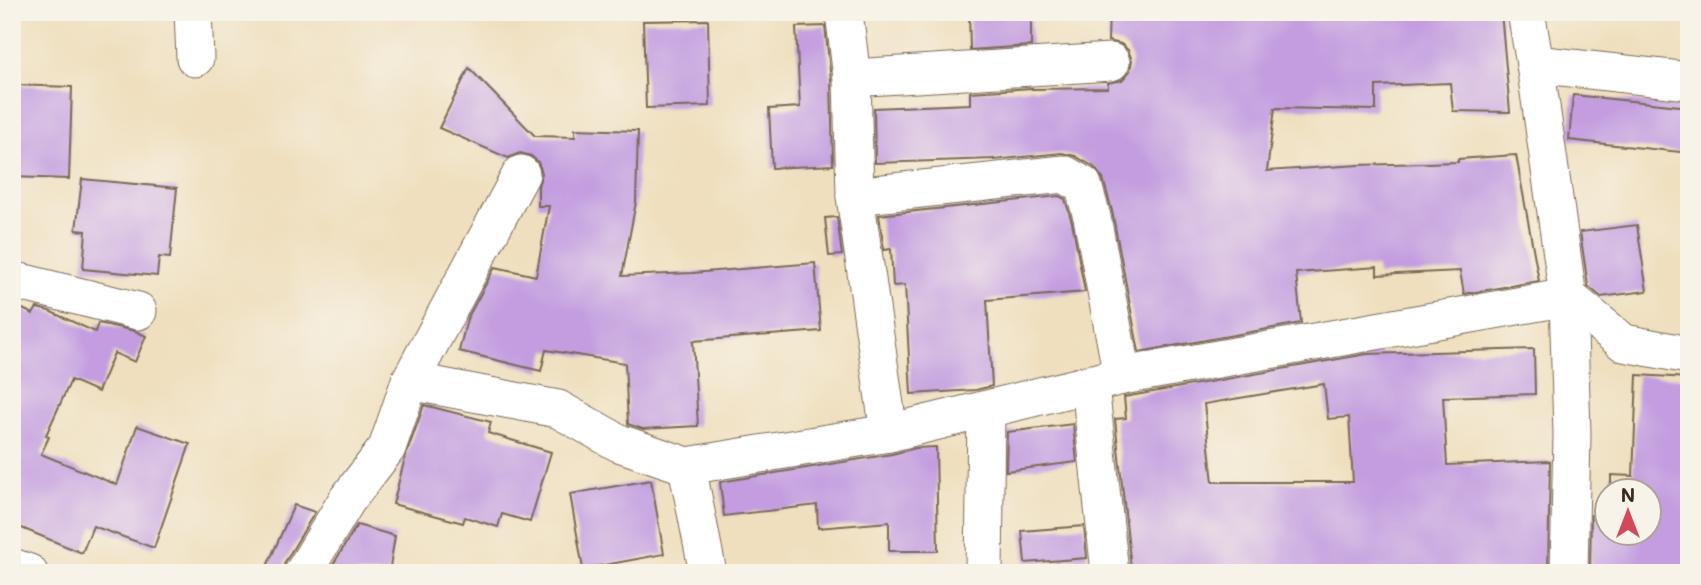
<svg xmlns="http://www.w3.org/2000/svg" width="1701" height="585" font-family="Mali,sans-serif">
	<style>
		.building { fill: #c39de0; fill-rule: evenodd }
		.lines { fill: none; stroke-linecap: round; stroke-linejoin: round }
		.minor-casing { stroke: #7a6956; stroke-width: 39 }
		.minor { stroke: #fff; stroke-width: 37 }
	</style>
	<rect width="100%" height="100%" fill="#f7f3e8"/>
	<filter id="ink" filterUnits="userSpaceOnUse"><feTurbulence type="fractalNoise" baseFrequency=".0143" numOctaves="2"/><feDisplacementMap in="SourceGraphic" scale="14" xChannelSelector="R" yChannelSelector="G"/><feConvolveMatrix kernelMatrix="1 2 1 2 8 2 1 2 1" color-interpolation-filters="sRGB"/></filter>
	<filter id="wash" filterUnits="userSpaceOnUse"><feTurbulence type="fractalNoise" baseFrequency=".00686" numOctaves="4" result="noise"/><feDisplacementMap in="SourceGraphic" scale="28" xChannelSelector="R" yChannelSelector="G"/><feGaussianBlur stdDeviation="1.57" result="paint"/><feColorMatrix in="noise" values="0 0 0 0 0 0 0 0 0 0 0 0 0 0 0 0 0 1.4 0 .05"/><feComposite in="paint" operator="in"/></filter>
	<g filter="url(#wash)">
		<rect width="100%" height="100%" fill="#efdfbe"/>
		<g id="blocks">
			<g class="building">
				<polygon points="969,12 1031,12 1031,46 970,50"/>
				<polygon points="1109,12 1501,12 1510,112 1453,111 1450,83 1376,86 1376,110 1275,108 1267,171 1359,165 1458,162 1458,159 1516,155 1539,281 1464,294 1460,271 1377,275 1377,267 1296,273 1301,323 1139,352 1112,211 1103,179 1094,167 1075,156 1062,153 994,160 994,159 875,163 874,108 970,104 970,92 1032,88 1032,89 1108,88 1108,83 1122,80 1130,71 1132,60 1128,50 1121,44 1108,41"/>
				<polygon points="708,20 710,106 646,108 643,21"/>
				<polygon points="825,26 831,80 833,165 772,168 769,109 800,107 796,27"/>
				<polygon points="469,68 535,136 575,137 575,129 638,131 636,202 622,276 692,273 815,263 821,331 693,341 698,426 643,429 628,424 625,363 546,350 541,371 459,351 467,319 495,267 536,276 549,206 538,206 538,186 542,173 538,162 531,156 520,153 508,158 439,128"/>
				<polygon points="12,85 72,87 69,179 12,177"/>
				<polygon points="1573,95 1689,107 1689,153 1569,140"/>
				<polygon points="82,179 177,188 170,258 159,257 157,276 83,269 86,231 76,230"/>
				<polygon points="1059,196 1065,199 1072,222 1085,292 987,300 992,386 976,390 911,394 905,285 893,286 891,249 884,250 879,215"/>
				<polygon points="837,217 842,255 829,256 825,218"/>
				<polygon points="1637,225 1647,291 1601,297 1588,286 1580,232"/>
				<polygon points="12,304 33,314 37,308 49,311 95,332 98,323 135,331 146,336 135,362 114,353 98,392 71,380 46,435 49,437 41,454 117,485 137,426 190,444 154,548 93,526 82,553 12,524"/>
				<path d="M1534,349l1,45 -92,3 4,68 103,-4 -2,112h-303v-4l-77,-2 -37,1 -16,-149 11,-1 -2,-21 243,-43zM1324,384l4,35 21,-2 4,65h-140l-9,-78z"/>
				<polygon points="1637,375 1689,378 1689,573 1590,573 1591,515 1606,515 1606,533 1648,533 1648,491 1611,491 1611,475 1633,476"/>
				<polygon points="424,405 491,422 488,433 551,452 530,522 502,514 498,527 465,517 463,523 393,504 405,458"/>
				<polygon points="1073,424 1077,462 1006,471 1007,432"/>
				<polygon points="936,447 938,551 889,551 889,522 818,528 817,505 724,516 720,482 892,454 916,448"/>
				<polygon points="651,480 664,554 583,569 570,494"/>
				<polygon points="294,505 315,512 285,562 282,573 264,573"/>
				<polygon points="357,525 395,536 389,573 328,573"/>
				<polygon points="1084,526 1087,558 1025,563 1022,531"/>
			</g>
		</g>
	</g>
	<g filter="url(#ink)">
		<use href="#blocks" fill-opacity="0" stroke="#7a6956" stroke-width="2"/>
		<g class="lines">
			<g class="minor-casing">
				<g id="minor">
					<polyline points="193,12 195,58"/>
					<polyline points="844,12 852,78 855,196 889,433"/>
					<polyline points="1526,12 1535,64 1568,297 1572,434 1569,573"/>
					<polyline points="1535,64 1689,81"/>
					<polyline points="852,78 1111,62"/>
					<polyline points="855,196 1064,174 1083,185 1092,217 1122,376"/>
					<polyline points="12,280 138,311"/>
					<polyline points="410,381 558,409 619,443 687,466 889,433 1122,376 1568,297 1624,343 1689,355"/>
					<polyline points="1090,385 1110,573"/>
					<polyline points="687,466 708,573"/>
					<polyline points="12,567 29,573"/>
					<polyline points="303,573 347,500 387,448 410,381 521,174"/>
					<polyline points="984,573 986,410"/>
				</g>
			</g>
			<use href="#minor" class="minor"/>
		</g>
	</g>
	<rect width="1701" height="585" fill="none" stroke="#f7f3e8" stroke-width="42"/>
	<g transform="translate(1628 512)"><circle r="33" fill="#f7f3e8" stroke="#aca397" stroke-width="2"/>
	<path d="M0-5L12 26L0 18L-12 26Z" fill="#d1495b"/>
	<text y="-10" font-size="19" font-weight="bold" text-anchor="middle" fill="#3b2a1e">N</text>
	</g>
</svg>
